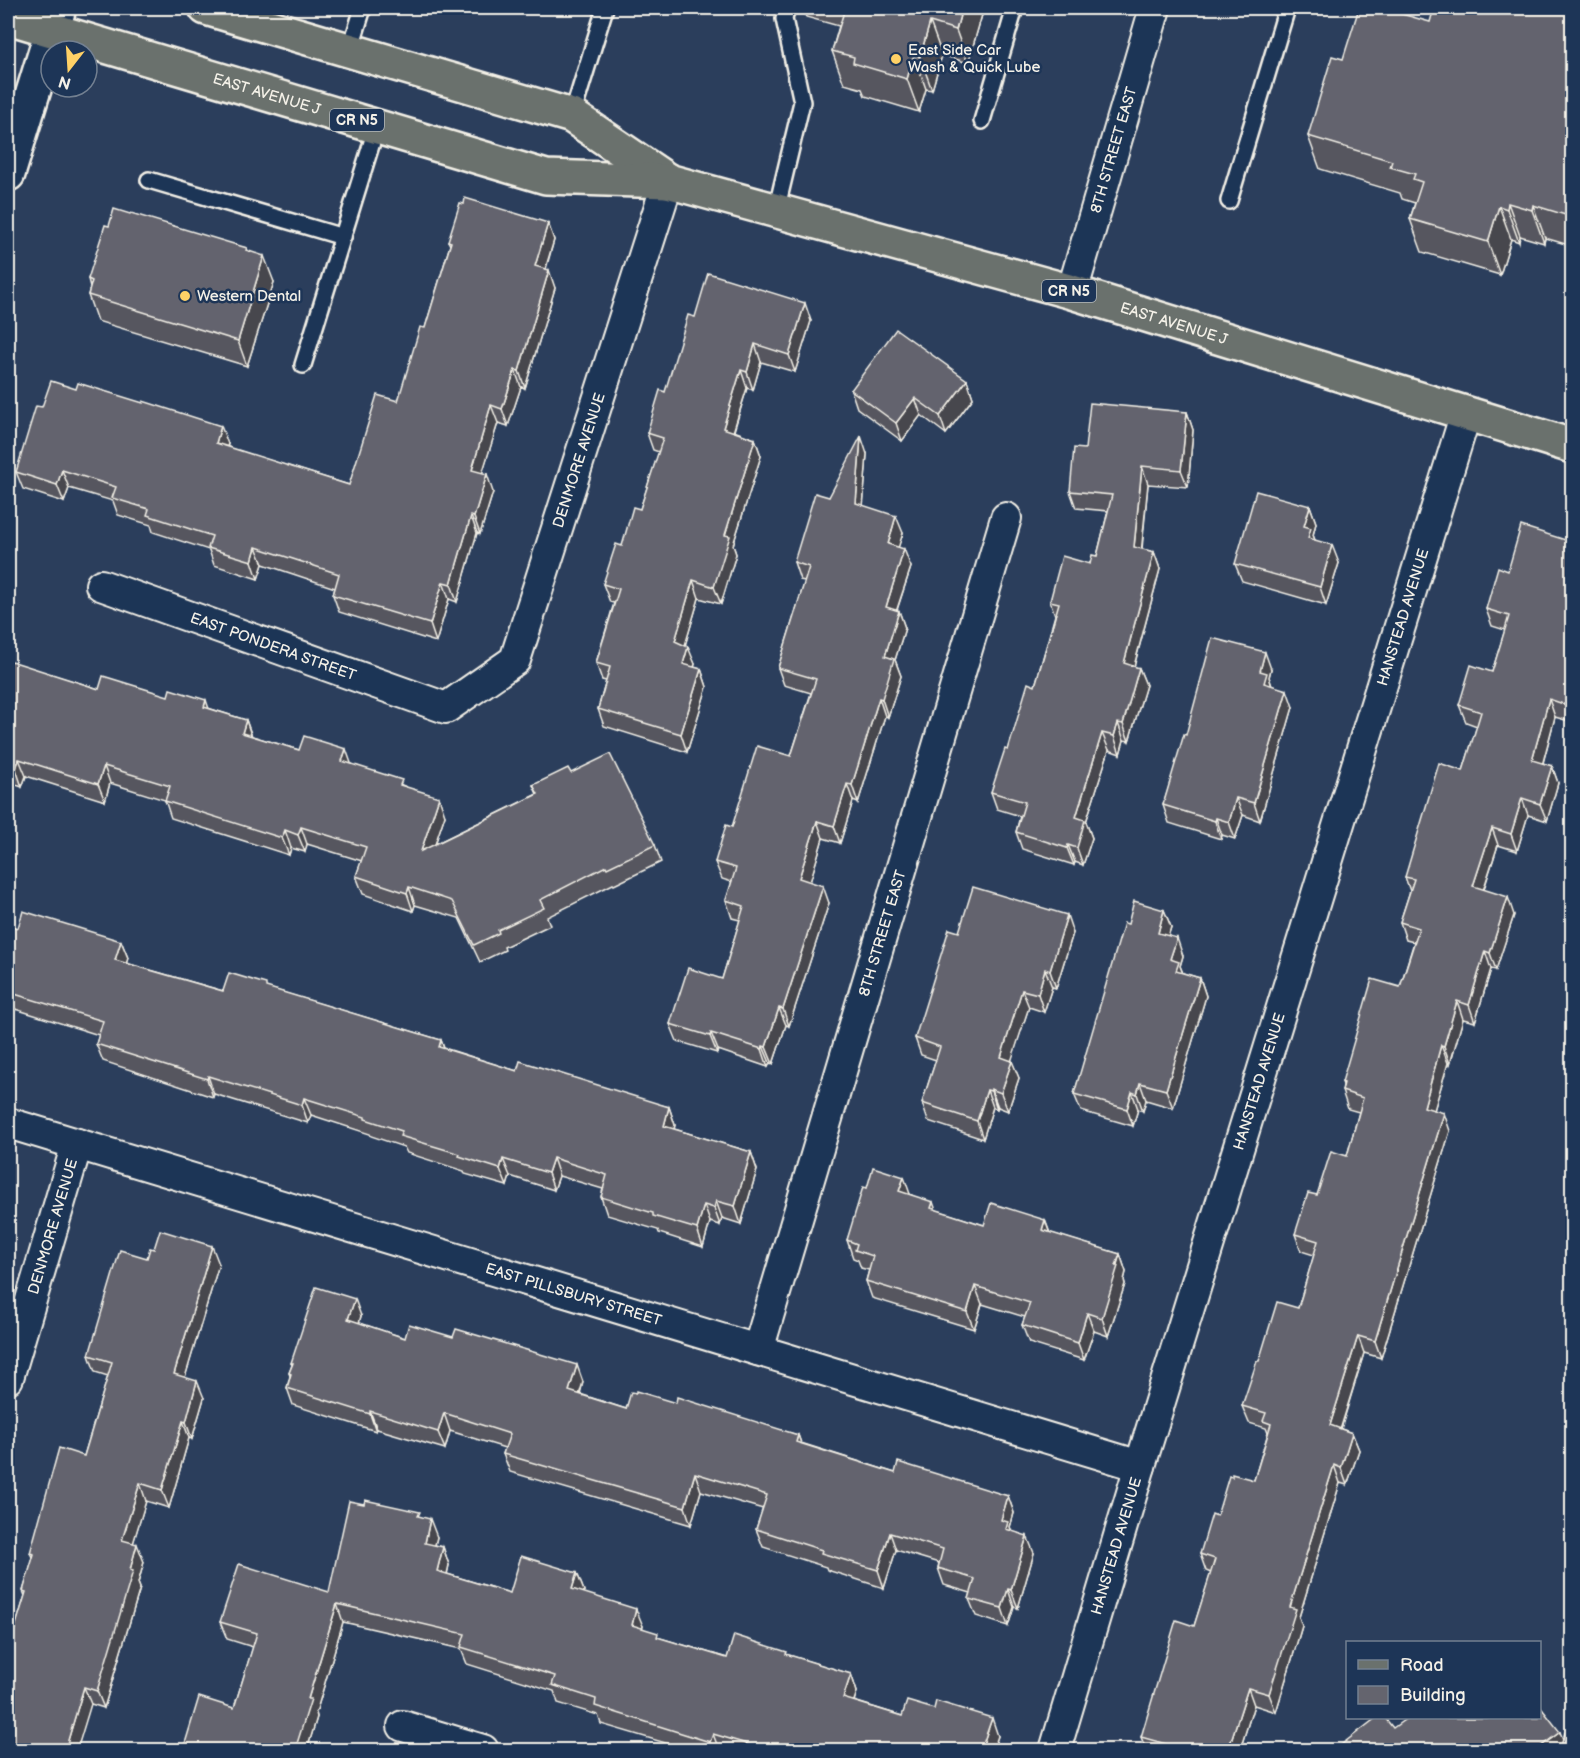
<svg xmlns="http://www.w3.org/2000/svg" width="1580" height="1758" font-family="'Balsamiq Sans',sans-serif">
	<style>
		.lines { fill: none; stroke-linecap: round; stroke-linejoin: round }
		.lane-casing { stroke: #f4f1e8; stroke-width: 20 }
		.street-casing { stroke: #f4f1e8; stroke-width: 34 }
		.secondary-casing { stroke: #f4f1e8; stroke-width: 38 }
		.primary-casing { stroke: #f4f1e8; stroke-width: 38 }
		.lane { stroke: #1d3557; stroke-width: 15 }
		.street { stroke: #1d3557; stroke-width: 30 }
		.secondary { stroke: #1d3557; stroke-width: 33 }
		.primary { stroke: #6a716d; stroke-width: 33 }
		.wall { fill: #56565f; stroke: #f4f1e8; stroke-width: 1.5 }
		.shaded-wall { fill: #46464d; stroke: #f4f1e8; stroke-width: 1.5 }
		.building { fill: #64646e; stroke: #f4f1e8; stroke-width: 1.5 }
		.poi-dot { fill: #ffd166; stroke: #1d3557; stroke-width: 2 }
		.labels { text-anchor: middle; stroke-width: 5; stroke-linejoin: round; paint-order: stroke }
		.shield { fill: #1d3557; stroke: #b4b9bc; stroke-width: 1.5 }
		.shield-label { font-size: 14px; font-weight: bold; fill: #f4f1e8 }
		.poi-label { font-size: 15px; fill: #f4f1e8; stroke: #1d3557; text-anchor: start }
		.street-label { font-size: 15px; fill: #f4f1e8; stroke: #1d3557 }
	</style>
	<rect width="100%" height="100%" fill="#2b3e5c"/>
	<filter id="ink" filterUnits="userSpaceOnUse"><feTurbulence type="fractalNoise" baseFrequency=".0167" numOctaves="2"/><feDisplacementMap in="SourceGraphic" scale="12" xChannelSelector="R" yChannelSelector="G"/><feConvolveMatrix kernelMatrix="1 2 1 2 8 2 1 2 1" color-interpolation-filters="sRGB"/></filter>
	<g filter="url(#ink)">
		<g class="lines">
			<g class="lane-casing">
				<g id="lane">
					<polyline points="350,50 363,8"/>
					<polyline points="572,116 605,8"/>
					<polyline points="982,121 1015,8"/>
					<polyline points="149,180 343,237"/>
					<polyline points="1229,201 1287,8"/>
					<polyline points="776,211 802,102 784,19 787,8"/>
					<polyline points="303,365 377,126"/>
				</g>
			</g>
			<g class="street-casing">
				<g id="street">
					<path id="s1" d="M1072,292l83,-284"/>
					<path id="s2" d="M101,585l345,123 69,-48 153,-479"/>
					<path id="s3" d="M8,1123l1132,343"/>
					<path id="s4" d="M758,1350l248,-832"/>
					<path id="s5" d="M8,1378l69,-234"/>
					<polyline points="403,1726 483,1750"/>
					<path id="s6" d="M1055,1750l85,-284 326,-1053"/>
				</g>
			</g>
			<g class="secondary-casing">
				<polyline id="secondary" points="8,174 59,8"/>
			</g>
			<g class="primary-casing">
				<g id="primary">
					<polyline points="206,8 572,116 668,181"/>
					<path id="s7" d="M8,17l538,160 122,4 404,111 500,154"/>
				</g>
			</g>
			<use href="#lane" class="lane"/>
			<use href="#street" class="street"/>
			<use href="#secondary" class="secondary"/>
			<use href="#primary" class="primary"/>
		</g>
		<g class="wall">
			<polygon points="803,8 984,8 968,63 942,55 932,90 926,89 919,112 865,96 862,89 844,84 832,51 839,26 806,17"/>
			<polygon points="1572,8 1572,246 1545,238 1544,243 1520,236 1519,242 1511,239 1500,275 1422,252 1410,219 1415,203 1402,199 1400,193 1320,169 1308,136 1343,59 1430,22"/>
			<polygon points="548,223 554,240 546,269 555,288 525,388 521,387 508,426 498,423 482,473 493,492 480,534 477,533 457,602 449,599 436,642 339,612 333,595 335,588 263,564 258,579 214,565 209,550 153,532 151,525 118,515 113,501 69,488 64,502 23,489 16,472 42,407 228,444 227,447 349,485 398,401 425,328 450,245 448,241"/>
			<polygon points="109,226 247,248 248,251 274,282 247,366 97,321 88,295 90,287 88,279"/>
			<polygon points="695,317 811,321 795,372 761,362 753,390 747,388 734,431 755,439 761,456 733,545 736,554 721,604 699,598 685,645 695,664 694,667 701,669 707,687 687,752 604,726 598,709 606,681 602,680 596,663 614,603 610,602 603,584 640,509 659,452 653,450 647,433 665,392"/>
			<polygon points="967,380 973,398 946,434 921,415 902,441 857,408 851,390"/>
			<polygon points="1187,412 1193,430 1188,487 1148,484 1142,549 1154,552 1160,569 1134,667 1139,668 1146,685 1129,741 1124,740 1120,754 1109,750 1086,822 1092,838 1083,865 1075,862 1074,865 1022,849 1016,832 1020,816 997,809 991,792 1035,686 1055,615 1050,601 1097,556 1108,511 1076,508 1070,491 1085,449"/>
			<polygon points="867,454 863,506 903,533 898,547 911,567 897,610 899,611 905,628 895,660 901,676 888,717 885,716 858,803 853,801 840,843 823,838 810,882 829,903 789,1026 786,1025 773,1064 770,1063 768,1067 718,1050 717,1053 677,1041 670,1024 722,979 740,920 732,918 726,900 732,882 722,879 715,862 732,827 791,756 811,693 784,685 778,668 805,581 800,580 794,562 829,497"/>
			<polygon points="1310,506 1316,523 1313,535 1315,540 1339,563 1326,605 1242,581 1235,564"/>
			<polygon points="1572,542 1572,722 1555,717 1543,763 1552,766 1558,783 1547,821 1528,815 1517,851 1498,845 1484,889 1514,915 1496,970 1491,969 1475,1022 1463,1019 1450,1064 1448,1063 1434,1110 1450,1131 1381,1358 1364,1353 1341,1429 1352,1433 1359,1450 1347,1485 1340,1483 1299,1617 1302,1626 1276,1712 1254,1705 1240,1750 1146,1750 1141,1737 1194,1626 1211,1573 1206,1571 1200,1554 1217,1516 1254,1480 1268,1433 1266,1428 1249,1423 1242,1406 1259,1361 1298,1308 1314,1255 1301,1251 1295,1234 1317,1195 1347,1156 1359,1112 1348,1109 1342,1091 1343,1085 1342,1082 1400,987 1414,942 1406,940 1400,922 1410,891 1405,877 1463,771 1477,726 1466,722 1459,705 1492,672 1505,630 1492,626 1486,609 1508,571"/>
			<polygon points="9,655 11,662 99,689 208,708 246,720 252,736 299,750 352,764 404,786 445,815 435,844 537,794 533,785 571,773 655,845 661,862 614,885 613,884 547,917 550,925 504,947 505,950 480,962 459,918 415,905 413,911 363,894 356,876 362,861 307,844 305,852 291,848 289,855 171,818 165,800 110,783 105,801 26,776 22,787 8,782 8,655"/>
			<polygon points="1271,669 1269,677 1272,686 1293,707 1260,821 1243,815 1235,839 1222,835 1221,839 1169,823 1163,805 1186,735"/>
			<polygon points="1164,910 1171,927 1168,936 1183,956 1180,966 1183,973 1200,978 1206,996 1173,1108 1146,1100 1143,1111 1138,1109 1133,1126 1081,1111 1074,1094 1128,924"/>
			<polygon points="8,925 18,928 121,941 128,958 126,963 223,991 268,988 441,1040 444,1048 517,1071 669,1107 675,1125 674,1129 751,1152 757,1170 741,1224 722,1218 720,1225 710,1222 703,1247 659,1233 658,1230 607,1215 601,1197 603,1189 559,1176 554,1190 510,1176 507,1186 465,1174 464,1171 407,1153 404,1147 371,1136 370,1134 311,1115 308,1123 214,1094 213,1097 103,1061 96,1044 99,1035 15,1009 8,1032"/>
			<polygon points="959,932 1073,933 1056,988 1052,987 1044,1012 1029,1007 1011,1060 1019,1078 1008,1111 998,1107 997,1109 993,1107 983,1139 928,1121 922,1103 936,1060 921,1055 915,1038"/>
			<polygon points="867,1188 910,1194 936,1210 984,1225 1045,1220 1050,1233 1120,1254 1126,1272 1124,1280 1125,1284 1108,1336 1094,1331 1084,1360 1029,1343 1022,1325 1025,1317 982,1304 974,1329 872,1298 866,1281 869,1270 861,1268 858,1260 853,1258 847,1240"/>
			<polygon points="147,1258 219,1264 185,1377 204,1398 192,1439 189,1438 169,1508 146,1501 133,1543 144,1562 138,1583 140,1588 104,1708 91,1704 8,1651 25,1596 23,1591 33,1559 30,1553 84,1456 108,1376 95,1372 89,1355"/>
			<polygon points="361,1316 359,1323 405,1338 583,1382 580,1394 626,1409 676,1403 798,1435 801,1443 895,1473 1008,1496 1014,1513 1010,1527 1012,1531 1034,1553 1018,1608 1014,1607 1008,1626 976,1616 969,1599 971,1593 944,1585 938,1568 939,1563 896,1550 884,1588 827,1570 826,1567 763,1547 756,1529 763,1509 701,1491 691,1525 510,1472 503,1454 505,1448 450,1431 445,1449 377,1429 376,1431 293,1405 287,1388 290,1376 289,1373 292,1365 291,1363"/>
			<polygon points="421,1517 437,1537 435,1545 443,1547 449,1565 447,1574 510,1593 577,1573 584,1591 583,1593 643,1626 642,1628 660,1638 727,1658 788,1655 851,1674 857,1692 854,1701 902,1716 998,1736 993,1750 689,1750 601,1724 598,1715 558,1703 554,1691 467,1664 461,1649 343,1622 316,1713 317,1717 307,1750 183,1750 234,1708 253,1647 227,1639 220,1622 329,1592"/>
		</g>
		<g class="shaded-wall">
			<polygon points="962,8 984,8 968,63 956,30"/>
			<polygon points="930,22 942,55 932,90 920,57"/>
			<polygon points="914,55 926,89 919,112 907,79"/>
			<polygon points="1508,203 1520,236 1519,242 1507,209"/>
			<polygon points="1533,205 1545,238 1544,243 1532,210"/>
			<polygon points="1499,206 1511,239 1500,275 1488,242"/>
			<polygon points="548,223 554,240 541,283 535,266"/>
			<polygon points="264,256 274,282 247,366 238,341"/>
			<polygon points="549,270 555,288 525,388 519,371"/>
			<polygon points="805,303 811,321 795,372 789,355"/>
			<polygon points="755,344 761,362 753,390 747,372"/>
			<polygon points="515,370 521,387 508,426 502,409"/>
			<polygon points="741,370 747,388 729,445 723,428"/>
			<polygon points="967,380 973,398 946,434 940,416"/>
			<polygon points="915,398 921,415 902,441 896,423"/>
			<polygon points="491,405 498,423 478,487 472,470"/>
			<polygon points="1187,412 1193,430 1188,487 1181,470"/>
			<polygon points="221,426 228,444 222,461 216,443"/>
			<polygon points="861,436 867,454 862,521 856,503"/>
			<polygon points="755,439 761,456 733,545 736,554 721,604 714,587 725,535"/>
			<polygon points="1142,466 1148,484 1140,564 1134,547"/>
			<polygon points="62,470 69,488 64,502 57,485"/>
			<polygon points="487,474 493,492 480,534 474,517"/>
			<polygon points="1310,506 1316,523 1313,535 1317,546 1314,555 1304,526"/>
			<polygon points="471,516 477,533 457,602 451,584"/>
			<polygon points="896,516 903,533 894,561 888,544"/>
			<polygon points="1332,545 1339,563 1326,605 1320,587"/>
			<polygon points="256,547 263,564 258,579 252,561"/>
			<polygon points="904,549 911,567 892,624 886,607"/>
			<polygon points="1154,552 1160,569 1130,681 1124,663"/>
			<polygon points="693,580 699,598 681,659 675,641"/>
			<polygon points="443,582 449,599 436,642 430,624"/>
			<polygon points="899,611 905,628 895,660 901,676 888,717 882,699 885,656"/>
			<polygon points="688,647 695,664 690,681 683,664"/>
			<polygon points="1265,652 1271,669 1269,677 1273,690 1270,701 1260,671"/>
			<polygon points="1139,668 1146,685 1129,741 1123,724"/>
			<polygon points="701,669 707,687 687,752 681,734"/>
			<polygon points="1287,690 1293,707 1260,821 1254,803"/>
			<polygon points="1572,695 1572,715 1569,706"/>
			<polygon points="879,698 885,716 858,803 852,785"/>
			<polygon points="1549,699 1555,717 1539,777 1532,760"/>
			<polygon points="206,700 212,718 204,707"/>
			<polygon points="246,720 252,738 242,733"/>
			<polygon points="1118,723 1124,740 1120,754 1114,736"/>
			<polygon points="1102,733 1109,750 1086,822 1092,838 1083,865 1077,848 1076,817"/>
			<polygon points="346,749 352,766 342,761"/>
			<polygon points="19,759 26,776 22,787 16,769"/>
			<polygon points="104,766 110,783 105,801 98,784"/>
			<polygon points="1552,766 1558,783 1547,821 1540,804"/>
			<polygon points="847,784 853,801 840,843 834,826"/>
			<polygon points="439,797 445,815 427,868 421,851"/>
			<polygon points="1236,798 1243,815 1235,839 1229,822"/>
			<polygon points="1522,798 1528,815 1517,851 1511,834"/>
			<polygon points="1216,818 1222,835 1221,839 1215,821"/>
			<polygon points="817,821 823,838 806,896 799,878"/>
			<polygon points="301,827 307,844 305,852 298,835"/>
			<polygon points="1492,828 1498,845 1479,903 1473,886"/>
			<polygon points="285,830 291,848 289,855 282,838"/>
			<polygon points="1068,845 1075,862 1074,865 1067,848"/>
			<polygon points="823,886 829,903 789,1026 783,1009"/>
			<polygon points="409,887 415,905 413,911 407,893"/>
			<polygon points="1508,897 1514,915 1496,970 1490,953"/>
			<polygon points="1164,910 1171,927 1164,950 1158,933"/>
			<polygon points="1067,915 1073,933 1056,988 1050,971"/>
			<polygon points="1177,938 1183,956 1180,966 1185,979 1182,988 1170,959"/>
			<polygon points="121,941 128,958 122,977 115,960"/>
			<polygon points="1485,951 1491,969 1475,1022 1469,1005"/>
			<polygon points="1045,969 1052,987 1044,1012 1038,994"/>
			<polygon points="1200,978 1206,996 1173,1108 1166,1090"/>
			<polygon points="1022,990 1029,1007 1007,1074 1001,1057"/>
			<polygon points="8,992 15,1009 8,1032"/>
			<polygon points="1457,1001 1463,1019 1450,1064 1444,1046"/>
			<polygon points="779,1008 786,1025 773,1064 766,1047"/>
			<polygon points="711,1033 718,1050 717,1053 710,1036"/>
			<polygon points="441,1040 447,1058 439,1047"/>
			<polygon points="1441,1045 1448,1063 1430,1124 1424,1107"/>
			<polygon points="763,1046 770,1063 768,1067 762,1049"/>
			<polygon points="1012,1061 1019,1078 1008,1111 1001,1093"/>
			<polygon points="208,1076 214,1094 213,1097 207,1079"/>
			<polygon points="1140,1083 1146,1100 1143,1111 1137,1094"/>
			<polygon points="991,1089 998,1107 997,1109 991,1091"/>
			<polygon points="987,1090 993,1107 983,1139 977,1121"/>
			<polygon points="1132,1092 1138,1109 1133,1126 1127,1109"/>
			<polygon points="304,1098 311,1115 308,1123 302,1105"/>
			<polygon points="669,1107 675,1125 670,1143 664,1126"/>
			<polygon points="1444,1113 1450,1131 1381,1358 1375,1341"/>
			<polygon points="751,1152 757,1170 741,1224 735,1206"/>
			<polygon points="553,1158 559,1176 554,1190 548,1173"/>
			<polygon points="503,1159 510,1176 507,1186 500,1169"/>
			<polygon points="904,1177 910,1194 906,1209 899,1191"/>
			<polygon points="716,1201 722,1218 720,1225 714,1208"/>
			<polygon points="933,1202 939,1219 931,1208"/>
			<polygon points="704,1205 710,1222 703,1247 697,1229"/>
			<polygon points="1045,1220 1051,1237 1042,1230"/>
			<polygon points="212,1246 219,1264 181,1391 174,1374"/>
			<polygon points="1120,1254 1126,1272 1124,1280 1125,1284 1108,1336 1102,1318"/>
			<polygon points="975,1286 982,1304 974,1329 967,1312"/>
			<polygon points="355,1299 361,1316 355,1337 348,1319"/>
			<polygon points="1087,1313 1094,1331 1084,1360 1078,1343"/>
			<polygon points="1358,1336 1364,1353 1336,1443 1330,1425"/>
			<polygon points="577,1365 583,1382 575,1409 569,1391"/>
			<polygon points="197,1381 204,1398 192,1439 186,1422"/>
			<polygon points="370,1411 377,1429 376,1431 370,1414"/>
			<polygon points="444,1413 450,1431 445,1449 438,1432"/>
			<polygon points="183,1421 189,1438 169,1508 162,1490"/>
			<polygon points="1352,1433 1359,1450 1347,1485 1341,1468"/>
			<polygon points="798,1435 804,1452 796,1442"/>
			<polygon points="1334,1465 1340,1483 1299,1617 1302,1626 1276,1712 1269,1694 1290,1607"/>
			<polygon points="695,1473 701,1491 691,1525 685,1507"/>
			<polygon points="140,1483 146,1501 129,1557 122,1540"/>
			<polygon points="1008,1496 1014,1513 1010,1527 1015,1540 1013,1547 1001,1520"/>
			<polygon points="430,1519 437,1537 431,1560 425,1543"/>
			<polygon points="890,1533 896,1550 884,1588 878,1570"/>
			<polygon points="1027,1536 1034,1553 1018,1608 1011,1590"/>
			<polygon points="137,1544 144,1562 138,1583 140,1588 104,1708 97,1691"/>
			<polygon points="443,1547 449,1565 444,1588 437,1571"/>
			<polygon points="577,1573 584,1591 578,1607 572,1589"/>
			<polygon points="1008,1589 1014,1607 1008,1626 1002,1608"/>
			<polygon points="337,1604 343,1622 316,1713 317,1717 307,1750 295,1750 308,1699"/>
			<polygon points="636,1609 643,1626 638,1643 632,1625"/>
			<polygon points="851,1674 857,1692 849,1715 843,1698"/>
			<polygon points="84,1687 91,1704 77,1750 67,1750 66,1747"/>
			<polygon points="1248,1688 1254,1705 1240,1750 1228,1750"/>
			<polygon points="992,1718 998,1736 993,1750 981,1750"/>
			<polygon points="1560,1732 1567,1749 1560,1749 1561,1750 1536,1750"/>
			<polygon points="713,1734 719,1750 713,1750 710,1742"/>
		</g>
		<g class="building">
			<polygon points="845,8 962,8 956,30 930,22 920,57 914,55 907,79 853,63 854,57 832,51"/>
			<polygon points="1359,8 1381,8 1430,22 1434,8 1572,8 1572,217 1533,205 1532,210 1508,203 1507,209 1499,206 1488,242 1410,219 1422,182 1413,179 1415,174 1390,167 1392,161 1308,136 1332,56 1343,59"/>
			<polygon points="465,198 548,223 535,266 549,270 519,371 515,370 502,409 491,405 472,470 487,474 474,517 471,516 451,584 443,582 430,624 333,595 339,574 256,547 252,561 208,548 212,536 147,515 149,509 112,498 116,487 62,470 57,485 16,472 36,406 42,407 51,381 76,389 78,383 143,403 143,401 221,426 216,443 349,485 377,395 398,401 420,327 425,328 451,242 448,241 460,203 464,204"/>
			<polygon points="114,209 130,214 131,213 247,248 246,250 264,256 238,341 88,295 92,281 88,279 105,225 109,226"/>
			<polygon points="708,273 805,303 789,355 755,344 747,372 741,370 723,428 755,439 725,535 730,536 714,587 693,580 675,641 688,647 683,664 701,669 681,734 598,709 610,667 596,663 619,589 603,584 616,544 622,546 633,507 640,509 663,438 647,433 660,390 665,392 688,315 695,317"/>
			<polygon points="896,329 967,380 940,416 915,398 896,423 851,390"/>
			<polygon points="1090,403 1187,412 1181,470 1142,466 1134,547 1154,552 1124,663 1139,668 1123,724 1118,723 1114,736 1102,733 1076,817 1085,820 1077,848 1068,845 1067,848 1016,832 1025,802 991,792 1005,749 1008,750 1028,683 1035,686 1059,603 1050,601 1062,556 1090,564 1092,555 1097,556 1112,495 1070,491 1074,448 1085,449"/>
			<polygon points="861,436 856,503 896,516 888,544 904,549 886,607 899,611 885,656 894,659 882,699 879,698 852,785 847,784 834,826 817,821 799,878 823,886 783,1009 779,1008 766,1047 763,1046 762,1049 711,1033 710,1036 670,1024 688,968 722,979 744,906 726,900 736,868 715,862 726,825 732,827 757,746 791,756 816,679 778,668 809,567 794,562 815,493 829,497"/>
			<polygon points="1256,491 1310,506 1304,526 1311,528 1308,538 1332,545 1320,587 1235,564"/>
			<polygon points="1521,526 1572,542 1572,695 1569,706 1549,699 1532,760 1552,766 1540,804 1522,798 1511,834 1492,828 1473,886 1508,897 1490,953 1485,951 1469,1005 1457,1001 1444,1046 1441,1045 1424,1107 1444,1113 1375,1341 1358,1336 1330,1425 1352,1433 1341,1468 1334,1465 1290,1607 1296,1609 1269,1694 1248,1688 1228,1750 1164,1750 1166,1744 1141,1737 1176,1620 1194,1626 1215,1559 1200,1554 1212,1514 1217,1516 1229,1476 1232,1477 1232,1474 1254,1480 1271,1424 1263,1421 1266,1413 1242,1406 1257,1361 1259,1361 1277,1302 1298,1308 1318,1241 1295,1234 1308,1193 1317,1195 1331,1151 1347,1156 1363,1098 1342,1091 1344,1083 1342,1082 1372,979 1400,987 1419,928 1400,922 1414,879 1405,877 1439,763 1463,771 1481,712 1459,705 1471,665 1492,672 1509,616 1486,609 1498,567 1508,571"/>
			<polygon points="1212,638 1265,652 1260,671 1267,673 1264,683 1287,690 1254,803 1236,798 1229,822 1216,818 1215,821 1163,805 1184,734 1186,735"/>
			<polygon points="8,660 99,689 103,676 168,696 170,689 206,700 204,707 246,720 242,733 299,750 304,736 346,749 342,761 402,780 400,785 439,797 421,851 538,794 533,785 568,768 571,773 610,754 655,845 607,868 606,866 540,900 544,908 498,930 499,933 474,945 452,901 409,887 407,893 356,876 366,847 301,827 298,835 285,830 282,838 165,801 170,786 104,766 98,784 19,759 16,769 8,767"/>
			<polygon points="973,887 1067,915 1050,971 1045,969 1038,994 1022,990 1001,1057 1012,1061 1001,1093 991,1089 991,1091 987,1090 977,1121 922,1103 940,1047 915,1038 949,929 959,932"/>
			<polygon points="1134,901 1164,910 1158,933 1177,938 1170,959 1179,962 1176,971 1200,978 1166,1090 1140,1083 1137,1094 1132,1092 1127,1109 1074,1094 1124,923 1128,924"/>
			<polygon points="23,911 121,941 115,960 223,991 229,973 266,984 266,987 441,1040 439,1047 517,1071 520,1061 669,1107 664,1126 751,1152 735,1206 716,1201 714,1208 704,1205 697,1229 653,1216 653,1213 601,1197 607,1175 553,1158 548,1173 503,1159 500,1169 459,1156 460,1154 400,1136 402,1131 365,1119 365,1117 304,1098 302,1105 208,1076 207,1079 96,1044 103,1021 8,992 8,994 8,925 18,928"/>
			<polygon points="873,1167 904,1177 899,1191 933,1202 931,1208 984,1225 991,1203 1045,1220 1042,1230 1120,1254 1116,1266 1118,1266 1102,1318 1087,1313 1078,1343 1022,1325 1030,1303 975,1286 967,1312 866,1281 873,1256 855,1250 857,1244 847,1240 863,1187 867,1188"/>
			<polygon points="160,1230 212,1246 174,1374 197,1381 186,1422 183,1421 162,1490 140,1483 122,1540 137,1544 130,1570 133,1571 97,1691 84,1687 66,1747 68,1748 67,1750 8,1750 8,1651 26,1592 23,1591 34,1554 30,1553 59,1448 84,1456 112,1362 89,1355 120,1250 147,1258 150,1248 154,1249"/>
			<polygon points="316,1287 355,1299 348,1319 405,1338 409,1324 453,1337 456,1329 577,1365 569,1391 626,1409 631,1392 636,1393 636,1391 676,1403 677,1397 798,1435 796,1442 895,1473 898,1462 1008,1496 1001,1520 1008,1522 1006,1529 1027,1536 1011,1590 1008,1589 1002,1608 969,1599 975,1579 938,1568 943,1549 890,1533 878,1570 821,1553 822,1550 756,1529 767,1495 695,1473 685,1507 503,1454 510,1434 444,1413 438,1432 370,1411 370,1414 287,1388 291,1374 289,1373 293,1363 291,1363"/>
			<polygon points="365,1500 420,1512 418,1516 430,1519 425,1543 443,1547 437,1571 510,1593 521,1556 577,1573 572,1589 636,1609 632,1625 658,1633 657,1637 727,1658 734,1635 787,1652 786,1654 851,1674 843,1698 902,1716 907,1701 934,1709 936,1701 992,1718 981,1750 767,1750 713,1734 710,1742 595,1706 596,1699 552,1685 555,1676 461,1647 465,1634 337,1604 308,1699 311,1699 295,1750 183,1750 199,1697 234,1708 257,1633 220,1622 239,1564 329,1592 349,1501 364,1504"/>
			<polygon points="1539,1705 1560,1732 1536,1750 1339,1750 1337,1748 1376,1718 1385,1718 1393,1728 1407,1718 1539,1718"/>
			<polygon points="1572,1710 1572,1750 1565,1750 1560,1749"/>
		</g>
	</g>
	<g class="poi-dot">
		<circle cx="896" cy="59" r="6"/>
		<circle cx="185" cy="296" r="6"/>
	</g>
	<g class="labels">
		<g class="shield">
			<rect x="330" y="109" width="54" height="22" rx="4.5"/>
			<rect x="1042" y="280" width="54" height="22" rx="4.5"/>
		</g>
		<g class="shield-label">
			<text x="357" y="125">CR N5</text>
			<text x="1069" y="296">CR N5</text>
		</g>
		<g class="poi-label">
			<text x="908" y="55">East Side Car<tspan x="908" dy="17">Wash &amp; Quick Lube</tspan></text>
			<text x="197" y="301">Western Dental</text>
		</g>
		<g class="street-label">
			<text dy="5" stroke="none"><textPath href="#s7" startOffset="270">EAST AVENUE J</textPath></text>
			<text dy="5" stroke="none"><textPath href="#s1" startOffset="148">8TH STREET EAST</textPath></text>
			<text dy="5" stroke="none"><textPath href="#s7" startOffset="1209">EAST AVENUE J</textPath></text>
			<text dy="5" stroke="none"><textPath href="#s2" startOffset="660">DENMORE AVENUE</textPath></text>
			<text dy="5" stroke="none"><textPath href="#s6" startOffset="1185">HANSTEAD AVENUE</textPath></text>
			<text dy="5" stroke="none"><textPath href="#s2" startOffset="183">EAST PONDERA STREET</textPath></text>
			<text dy="5" stroke="none"><textPath href="#s4" startOffset="435">8TH STREET EAST</textPath></text>
			<text dy="5" stroke="none"><textPath href="#s6" startOffset="699">HANSTEAD AVENUE</textPath></text>
			<text dy="5" stroke="none"><textPath href="#s5" startOffset="158">DENMORE AVENUE</textPath></text>
			<text dy="5" stroke="none"><textPath href="#s3" startOffset="591">EAST PILLSBURY STREET</textPath></text>
			<text dy="5" stroke="none"><textPath href="#s6" startOffset="213">HANSTEAD AVENUE</textPath></text>
		</g>
	</g>
	<rect width="1580" height="1758" fill="none" stroke="#1d3557" stroke-width="30"/>
	<rect x="15" y="15" width="1550" height="1728" fill="none" stroke="#f4f1e8" stroke-width="2" filter="url(#ink)"/>
	<rect x="1346" y="1641" width="195" height="78" fill="#1d3557" stroke="#738091" stroke-width="1.5"/>
	<rect x="1358" y="1660" width="30" height="9" fill="#6a716d" stroke="#738091" stroke-width="1.5"/>
	<text x="1400" y="1671" font-size="18" fill="#f4f1e8">Road</text>
	<rect x="1358" y="1686" width="30" height="18" fill="#64646e" stroke="#738091" stroke-width="1.5"/>
	<text x="1400" y="1701" font-size="18" fill="#f4f1e8">Building</text>
	<g transform="translate(69 69) rotate(197)"><circle r="28" fill="#1d3557" stroke="#738091" stroke-width="1.5"/>
	<path d="M0-4.5L10 22L0 15L-10 22Z" fill="#ffd166"/>
	<text y="-9" font-size="16" font-weight="bold" text-anchor="middle" fill="#f4f1e8">N</text>
	</g>
</svg>
